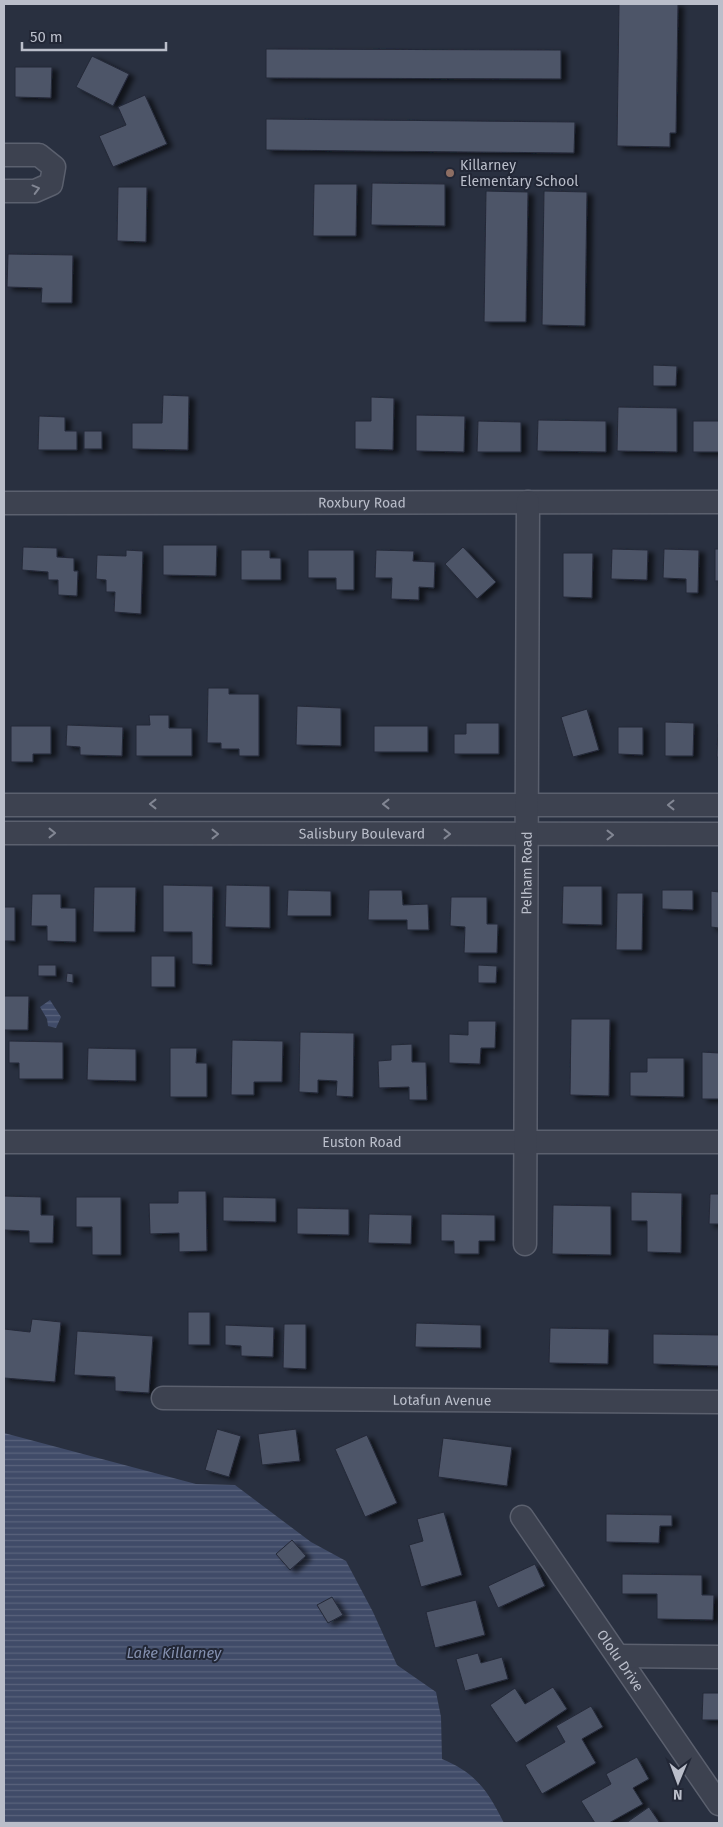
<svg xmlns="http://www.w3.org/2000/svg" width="723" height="1827" font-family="'Fira Sans',sans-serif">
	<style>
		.water { fill: url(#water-rules) }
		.building { fill: #4d5467; stroke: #242938; filter: url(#shadow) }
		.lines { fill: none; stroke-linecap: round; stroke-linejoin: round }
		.minor-casing { stroke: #5b606e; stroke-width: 25 }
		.minor { stroke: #3d4250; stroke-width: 22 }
		.oneway { stroke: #828693 }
		.education-dot { fill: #8d6e63; stroke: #222736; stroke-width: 2 }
		.labels { text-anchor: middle; stroke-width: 4; stroke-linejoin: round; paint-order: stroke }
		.poi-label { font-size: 14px; fill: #babeca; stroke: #222736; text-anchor: start }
		.street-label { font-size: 14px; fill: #babeca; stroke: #222736 }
		.water-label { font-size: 15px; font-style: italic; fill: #8490af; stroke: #222736 }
	</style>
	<defs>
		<pattern id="water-rules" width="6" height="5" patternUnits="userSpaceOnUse" patternTransform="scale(1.25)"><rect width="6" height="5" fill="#404b68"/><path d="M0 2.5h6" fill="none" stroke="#5a637c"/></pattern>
		<filter id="shadow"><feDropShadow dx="5.5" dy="3" stdDeviation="2.5" flood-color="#0009"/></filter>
	</defs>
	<rect width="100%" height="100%" fill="#293040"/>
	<g class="water">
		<polygon points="50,1000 61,1017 56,1028 48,1026 47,1019 40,1007"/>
		<path d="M4,1433l192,51 39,1 76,57 35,19 27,51 24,53 39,27 5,25 1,42c34,14 46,32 62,64h-500z"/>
	</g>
	<g class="building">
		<polygon points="619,4 678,4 676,133 670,133 670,147 617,146"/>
		<polygon points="266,49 561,50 561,79 266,78"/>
		<polygon points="92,56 129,74 113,106 76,87"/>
		<polygon points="15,67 52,67 51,98 15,97"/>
		<polygon points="145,95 167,144 113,167 99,136 126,125 118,107"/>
		<polygon points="266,119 575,122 574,153 266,150"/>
		<polygon points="372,183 445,184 445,226 371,225"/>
		<polygon points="314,184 357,184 356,236 313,236"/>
		<polygon points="118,187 147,187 146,242 117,241"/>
		<polygon points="486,191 528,192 526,322 484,322"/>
		<polygon points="544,191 587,192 585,326 542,325"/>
		<polygon points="8,254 73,255 72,303 41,303 42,288 7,287"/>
		<polygon points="653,365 677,366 676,386 653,386"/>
		<polygon points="163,395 189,396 188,450 132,449 132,423 162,423"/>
		<polygon points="371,397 394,398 393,450 355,449 355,421 371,421"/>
		<polygon points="618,407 677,408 677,452 617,451"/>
		<polygon points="416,415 465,416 464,452 416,451"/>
		<polygon points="39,416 65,417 65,431 77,431 77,450 38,450"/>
		<polygon points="538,420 606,421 606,452 537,451"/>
		<polygon points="478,421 521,422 521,452 477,452"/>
		<rect x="693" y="421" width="26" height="31"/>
		<rect x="84" y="431" width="18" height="18"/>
		<polygon points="163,545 217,545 216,576 163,575"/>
		<polygon points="23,547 57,548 57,557 74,558 74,571 78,571 77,596 58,595 58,580 48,580 48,572 22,570"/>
		<polygon points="463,547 496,582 477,599 445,564"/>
		<polygon points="612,549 648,550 647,580 611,579"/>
		<polygon points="664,549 699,550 698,593 686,593 686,579 663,578"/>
		<rect x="715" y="549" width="4" height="32"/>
		<polygon points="126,550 143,551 141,614 114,612 115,592 106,592 106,580 96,579 97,555 126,556"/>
		<polygon points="241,550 270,550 270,558 281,558 281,580 241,580"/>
		<polygon points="308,550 354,550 354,590 336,590 336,578 308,578"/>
		<polygon points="376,550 414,551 413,561 435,562 434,588 419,587 419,600 391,599 392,578 375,578"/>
		<polygon points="563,553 593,553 592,598 563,597"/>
		<polygon points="208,688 229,688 229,694 259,694 259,756 239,756 239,749 221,749 221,743 207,743"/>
		<polygon points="297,706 341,708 341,746 296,745"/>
		<polygon points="587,709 599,750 573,757 561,717"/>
		<polygon points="149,715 169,715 169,728 192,728 192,756 136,756 136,725 150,725"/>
		<polygon points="665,722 694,723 693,756 665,756"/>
		<polygon points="466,723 499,723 499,754 454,754 454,734 466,734"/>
		<polygon points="718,724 719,724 719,757 717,757"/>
		<polygon points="67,725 123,727 122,756 80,755 80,747 66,746"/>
		<polygon points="11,726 51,726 51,754 33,754 33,762 11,762"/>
		<rect x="374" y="726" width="54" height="26"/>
		<polygon points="618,727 643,727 643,755 618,754"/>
		<polygon points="163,885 213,886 212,965 192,964 192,932 163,932"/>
		<polygon points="226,885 270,886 270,928 225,927"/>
		<polygon points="563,886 602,886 602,925 562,924"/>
		<polygon points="94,887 136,887 135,932 93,932"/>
		<polygon points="288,890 331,891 331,916 287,916"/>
		<polygon points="369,890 402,890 403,905 428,904 429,930 407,930 407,920 368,920"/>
		<polygon points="662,890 693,890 693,910 662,909"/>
		<polygon points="711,891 719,892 719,928 711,927"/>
		<polygon points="617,893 643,893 642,950 616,950"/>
		<polygon points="32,894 61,894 61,908 76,908 76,942 47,941 47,926 31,926"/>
		<polygon points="451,897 487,897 487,924 498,924 497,953 464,953 465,927 450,926"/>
		<rect x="4" y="907" width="11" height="34"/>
		<rect x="151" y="956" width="24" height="31"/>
		<rect x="38" y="965" width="18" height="11"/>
		<polygon points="478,965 497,966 496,983 478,983"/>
		<polygon points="67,973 73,974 73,983 66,982"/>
		<polygon points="4,996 29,996 28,1030 4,1030"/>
		<polygon points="571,1019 610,1019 609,1096 570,1095"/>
		<polygon points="468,1021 496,1021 495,1048 481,1048 480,1064 449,1063 449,1034 468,1035"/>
		<polygon points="300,1032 354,1033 353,1097 336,1096 337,1081 318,1080 318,1093 299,1092"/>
		<polygon points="232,1040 283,1041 282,1082 254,1082 254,1095 231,1095"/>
		<polygon points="9,1041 63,1042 63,1079 19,1079 19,1063 9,1063"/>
		<polygon points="412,1044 412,1062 426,1062 427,1100 409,1100 409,1087 379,1088 378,1061 391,1060 391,1045"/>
		<polygon points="88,1048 136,1049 136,1081 87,1080"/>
		<polygon points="170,1048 197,1048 196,1063 207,1063 207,1097 170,1097"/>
		<polygon points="702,1052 719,1053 719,1099 702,1099"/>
		<polygon points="647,1058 684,1058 684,1097 630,1096 630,1072 647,1072"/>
		<polygon points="178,1191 206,1191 207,1251 179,1252 179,1233 150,1234 149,1203 178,1203"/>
		<polygon points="631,1192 682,1193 681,1253 647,1252 647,1221 631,1221"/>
		<polygon points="710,1194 719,1194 719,1224 709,1224"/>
		<polygon points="4,1196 41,1197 41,1215 54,1215 53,1243 29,1243 29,1231 4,1230"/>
		<polygon points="76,1197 121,1197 121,1255 92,1255 92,1227 76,1227"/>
		<polygon points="223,1197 276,1198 276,1222 223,1221"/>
		<polygon points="553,1205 611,1206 611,1255 552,1254"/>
		<polygon points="297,1208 349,1209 349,1235 297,1234"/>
		<polygon points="369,1214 412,1215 411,1244 368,1243"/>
		<polygon points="441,1214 495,1215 495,1241 479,1241 479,1254 454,1254 454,1241 441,1241"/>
		<rect x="188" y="1312" width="22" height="33"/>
		<polygon points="32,1319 61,1322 55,1382 4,1378 4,1329 30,1332"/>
		<polygon points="416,1323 481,1325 481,1348 415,1347"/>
		<polygon points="284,1324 306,1324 306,1369 283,1368"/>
		<polygon points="225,1325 274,1327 273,1357 241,1356 241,1346 225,1345"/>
		<polygon points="550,1328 609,1329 608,1364 549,1363"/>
		<polygon points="77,1331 153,1336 149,1393 115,1391 115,1377 74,1375"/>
		<polygon points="653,1334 719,1335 719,1366 653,1364"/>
		<polygon points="217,1429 241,1436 229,1477 205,1470"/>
		<polygon points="296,1429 300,1461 262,1465 258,1434"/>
		<polygon points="367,1435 397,1503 365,1517 335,1449"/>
		<polygon points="443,1438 512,1447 507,1486 438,1477"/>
		<polygon points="444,1512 462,1575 421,1587 409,1545 423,1541 417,1519"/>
		<polygon points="606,1514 672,1515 672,1526 660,1526 659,1543 606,1542"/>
		<polygon points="292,1540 306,1556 290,1570 276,1554"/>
		<polygon points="535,1564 545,1586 498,1608 488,1586"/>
		<polygon points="622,1574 702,1575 702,1595 714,1595 713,1620 657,1619 657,1594 622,1594"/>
		<polygon points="332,1597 343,1615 328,1623 317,1605"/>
		<polygon points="476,1600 485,1635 435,1648 426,1612"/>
		<polygon points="478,1653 481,1663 502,1657 508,1679 465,1691 456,1659"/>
		<polygon points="553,1687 567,1709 516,1743 490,1705 515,1688 525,1704"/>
		<polygon points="703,1693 719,1693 719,1720 702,1720"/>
		<polygon points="591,1706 603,1727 582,1739 596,1763 542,1794 525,1765 565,1742 556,1726"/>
		<polygon points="637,1757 649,1779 633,1788 643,1804 609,1823 595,1823 581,1801 611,1784 606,1774"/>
		<polygon points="649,1807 659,1822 657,1823 626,1823"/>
	</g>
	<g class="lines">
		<g class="minor-casing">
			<g id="minor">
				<polyline points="4,155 39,155 54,167 51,184 35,191 4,191"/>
				<path id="s1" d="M4,503l715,-1"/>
				<polyline points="4,805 719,805"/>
				<path id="s2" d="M4,833l715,1"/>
				<path id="s3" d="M4,1142h715"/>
				<path id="s4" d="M525,1244l3,-742"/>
				<path id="s5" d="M163,1398l556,4"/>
				<path id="s6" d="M522,1517l197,287"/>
				<polyline points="619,1656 719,1657"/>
			</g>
		</g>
		<use href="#minor" class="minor"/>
	</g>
	<defs><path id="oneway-chevron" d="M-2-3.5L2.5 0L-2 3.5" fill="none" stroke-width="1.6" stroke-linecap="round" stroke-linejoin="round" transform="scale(1.25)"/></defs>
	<g class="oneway">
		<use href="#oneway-chevron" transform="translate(36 189) rotate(-15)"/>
		<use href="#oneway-chevron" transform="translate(153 804) rotate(180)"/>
		<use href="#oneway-chevron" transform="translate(386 804) rotate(180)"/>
		<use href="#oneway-chevron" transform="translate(671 805) rotate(-180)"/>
		<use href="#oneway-chevron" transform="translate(52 833)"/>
		<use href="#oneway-chevron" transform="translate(215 834)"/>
		<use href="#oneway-chevron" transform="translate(447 834)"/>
		<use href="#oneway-chevron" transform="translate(610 835)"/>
	</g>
	<circle class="education-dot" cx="450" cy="173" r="5"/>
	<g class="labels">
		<g class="poi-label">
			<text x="460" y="170">Killarney<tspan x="460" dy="16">Elementary School</tspan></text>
		</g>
		<g class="street-label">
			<text dy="5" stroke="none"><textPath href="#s1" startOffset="358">Roxbury Road</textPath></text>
			<text dy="5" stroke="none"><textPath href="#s2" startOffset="358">Salisbury Boulevard</textPath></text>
			<text dy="5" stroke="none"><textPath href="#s4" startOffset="371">Pelham Road</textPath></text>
			<text dy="5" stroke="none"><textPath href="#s3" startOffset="358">Euston Road</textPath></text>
			<text dy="5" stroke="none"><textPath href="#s5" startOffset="279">Lotafun Avenue</textPath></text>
			<text dy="5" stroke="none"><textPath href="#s6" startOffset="174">Ololu Drive</textPath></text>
		</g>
		<g class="water-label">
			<text x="174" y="1658">Lake Killarney</text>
		</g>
	</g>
	<rect width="723" height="1827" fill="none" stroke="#babeca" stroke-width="10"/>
	<g transform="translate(678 1782) rotate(181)" stroke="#222736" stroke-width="4" paint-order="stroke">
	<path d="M0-4L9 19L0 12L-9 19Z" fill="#babeca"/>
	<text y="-8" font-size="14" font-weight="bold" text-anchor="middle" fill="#babeca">N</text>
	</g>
	<path d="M22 42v8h144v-8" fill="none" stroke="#babeca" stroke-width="2.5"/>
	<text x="30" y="42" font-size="15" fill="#babeca" stroke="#222736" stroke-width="4" paint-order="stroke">50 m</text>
</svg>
